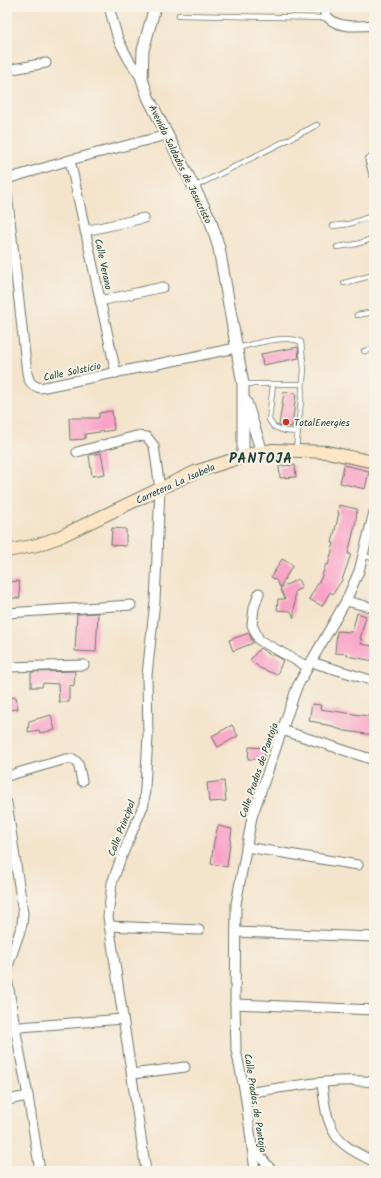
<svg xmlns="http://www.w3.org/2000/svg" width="381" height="1178" font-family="Kalam,sans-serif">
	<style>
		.building { fill: #f9a4c7 }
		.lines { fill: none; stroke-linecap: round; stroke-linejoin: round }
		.service-casing { stroke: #6a7769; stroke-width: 6 }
		.minor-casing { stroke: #6a7769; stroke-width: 11 }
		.tertiary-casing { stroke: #6a7769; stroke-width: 13 }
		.secondary-casing { stroke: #6a7769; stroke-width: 14 }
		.service { stroke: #fff; stroke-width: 4.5 }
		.minor { stroke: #fff; stroke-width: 9 }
		.tertiary { stroke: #fff; stroke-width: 11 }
		.secondary { stroke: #fde5c5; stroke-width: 12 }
		.poi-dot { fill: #c8321e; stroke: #f7f3e8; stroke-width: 1.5 }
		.labels { text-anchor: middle; stroke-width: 4; stroke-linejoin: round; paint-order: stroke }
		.street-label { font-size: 10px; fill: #1f3d34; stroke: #f7f3e8 }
		.poi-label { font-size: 10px; fill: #1f3d34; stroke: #f7f3e8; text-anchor: start }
		.district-label { font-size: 14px; font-weight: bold; letter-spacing: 1px; fill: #1f3d34; stroke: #f7f3e8 }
	</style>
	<rect width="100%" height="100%" fill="#f7f3e8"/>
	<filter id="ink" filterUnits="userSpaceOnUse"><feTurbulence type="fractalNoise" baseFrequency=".025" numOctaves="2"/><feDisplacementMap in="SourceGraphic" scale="8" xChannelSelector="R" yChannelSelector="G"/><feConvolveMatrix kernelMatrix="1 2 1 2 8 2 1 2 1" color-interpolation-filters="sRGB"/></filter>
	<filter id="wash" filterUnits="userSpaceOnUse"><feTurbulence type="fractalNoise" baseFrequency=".012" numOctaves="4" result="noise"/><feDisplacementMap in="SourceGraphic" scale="16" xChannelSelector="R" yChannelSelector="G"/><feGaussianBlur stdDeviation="0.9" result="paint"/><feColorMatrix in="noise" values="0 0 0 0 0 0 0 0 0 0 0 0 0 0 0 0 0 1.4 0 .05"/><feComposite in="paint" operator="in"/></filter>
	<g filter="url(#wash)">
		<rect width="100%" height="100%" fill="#f4e4cc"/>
		<g id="blocks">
			<g class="building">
				<polygon points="298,347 299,358 263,365 261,354"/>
				<polygon points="284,392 296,393 292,427 279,425"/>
				<polygon points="112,411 114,430 85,434 85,439 70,440 69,418 99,418 99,413"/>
				<polygon points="101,453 105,474 92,476 89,455"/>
				<polygon points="295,465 296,477 280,478 279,466"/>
				<polygon points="344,465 369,471 365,489 340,483"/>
				<polygon points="339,505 357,509 356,521 348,554 351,554 342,580 333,594 330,592 322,606 309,599 321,578 326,564 328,565 334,543 332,543 339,513 338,513"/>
				<polygon points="112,528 126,529 126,546 111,545"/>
				<polygon points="282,559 293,565 280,587 276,580 271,577"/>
				<polygon points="298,579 302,588 295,591 294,618 291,611 277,610 278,599 285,599 280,588"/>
				<polygon points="19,581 20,598 10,598 9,582"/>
				<polygon points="98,613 96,652 75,651 77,614"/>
				<polygon points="357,613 366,616 360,639 362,639 361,644 374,646 374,661 347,656 348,654 335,653 337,631 352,632"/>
				<polygon points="249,633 253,643 233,651 229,640"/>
				<polygon points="260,648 272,656 273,654 283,660 277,675 260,668 250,660"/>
				<polygon points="75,671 74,686 69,685 69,702 59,702 58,684 43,683 42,687 31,687 31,672"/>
				<polygon points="16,697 18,709 7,710 7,698"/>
				<polygon points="312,704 321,705 320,709 374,717 374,735 345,731 332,727 333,726 321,724 321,723 309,721"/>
				<polygon points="51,715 55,730 40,733 39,730 28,732 29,721"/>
				<polygon points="232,725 238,736 218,747 212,736"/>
				<polygon points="249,747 265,748 264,760 248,759"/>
				<polygon points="224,781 226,801 209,802 207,783"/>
				<polygon points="218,826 232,829 227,867 211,864 214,841"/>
			</g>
		</g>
	</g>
	<g filter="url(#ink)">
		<use href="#blocks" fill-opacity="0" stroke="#6a7769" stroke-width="1"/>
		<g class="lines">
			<g class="service-casing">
				<g id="service">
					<polyline points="179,15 327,18"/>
					<polyline points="194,187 317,125"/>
					<polyline points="333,226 349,224 374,215"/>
					<polyline points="337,247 357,244 374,238"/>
					<polyline points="344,283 374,275"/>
					<polyline points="357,315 374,312"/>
					<path d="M237,348c16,-4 49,-14 64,-6l3,28 -8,80"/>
					<polyline points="364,351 374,349"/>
					<polyline points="243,384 302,384"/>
					<polyline points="273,384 269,420 274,427 285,431 298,432"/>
					<polyline points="363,555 374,559"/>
				</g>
			</g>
			<g class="minor-casing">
				<g id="minor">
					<polyline points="109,7 118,39 129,60 142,79"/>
					<path d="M323,7c4,22 33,20 51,18"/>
					<polyline points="7,70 46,63"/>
					<polyline points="70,160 116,373"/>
					<polyline points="370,160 374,174"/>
					<polyline points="7,179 70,160 167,135"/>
					<path d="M7,193l20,180c2,9 4,12 13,15l196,-40"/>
					<polyline points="85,231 144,218"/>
					<polyline points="100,301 163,287"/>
					<polyline points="77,452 136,436 147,437 154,446 160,489 155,601 147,675 148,737 144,804 121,858 112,883 108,917 146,1171"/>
					<polyline points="259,593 254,608 252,625 259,640 308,667"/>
					<polyline points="346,601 374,608"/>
					<polyline points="7,613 131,605"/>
					<polyline points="311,662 374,681"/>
					<polyline points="7,667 84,665"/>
					<polyline points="282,730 374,760"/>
					<polyline points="7,776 66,759 73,759 78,763 82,781"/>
					<polyline points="7,803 23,913 22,925 9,963 7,977 15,1027 28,1096 40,1171"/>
					<polyline points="246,847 358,865"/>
					<polyline points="109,926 199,930"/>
					<polyline points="236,932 374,937"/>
					<polyline points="235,1004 374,1010"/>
					<polyline points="7,1028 123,1019"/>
					<polyline points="132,1074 185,1067"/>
					<path d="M322,1083c2,18 4,39 15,54 9,12 25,18 37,25"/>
					<path d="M245,1093c39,-5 90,-16 129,-11"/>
					<polyline points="7,1100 28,1096"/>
					<polyline points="253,1147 272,1171"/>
					<polyline points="255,1171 245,1093 236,1050 235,1004 236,904 252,817 297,687 308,667 346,601 359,571 374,512"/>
				</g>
			</g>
			<g class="tertiary-casing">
				<g id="tertiary">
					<polyline points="155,7 143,50 142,79 148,97 210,219 219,248 243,384 243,456"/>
					<polyline points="246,402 262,452"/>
				</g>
			</g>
			<g class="secondary-casing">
				<polyline id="secondary" points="7,551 37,545 57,538 195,472 251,454 273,450 327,452 374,462"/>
			</g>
			<use href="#service" class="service"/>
			<use href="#minor" class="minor"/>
			<use href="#tertiary" class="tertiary"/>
			<use href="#secondary" class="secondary"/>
		</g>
	</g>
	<circle class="poi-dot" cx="286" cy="422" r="4"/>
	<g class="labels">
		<g class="street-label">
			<text transform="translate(181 164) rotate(64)" y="4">Avenida Soldados de Jesucristo</text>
			<text transform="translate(104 264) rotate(78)" y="4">Calle Verano</text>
			<text transform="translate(72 371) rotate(-12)" y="4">Calle Solsticio</text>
			<text transform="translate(175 483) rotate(-24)" y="4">Carretera La Isabela</text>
			<text transform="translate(258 770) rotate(-71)" y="4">Calle Prados de Pantoja</text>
			<text transform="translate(121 828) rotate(-69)" y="4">Calle Principal</text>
			<text transform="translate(256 1103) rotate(81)" y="4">Calle Prados de Pantoja</text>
		</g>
		<g class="poi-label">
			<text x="294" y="426">TotalEnergies</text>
		</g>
		<g class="district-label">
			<text x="261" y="463">PANTOJA</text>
		</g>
	</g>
	<rect width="381" height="1178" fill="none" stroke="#f7f3e8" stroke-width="24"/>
</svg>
